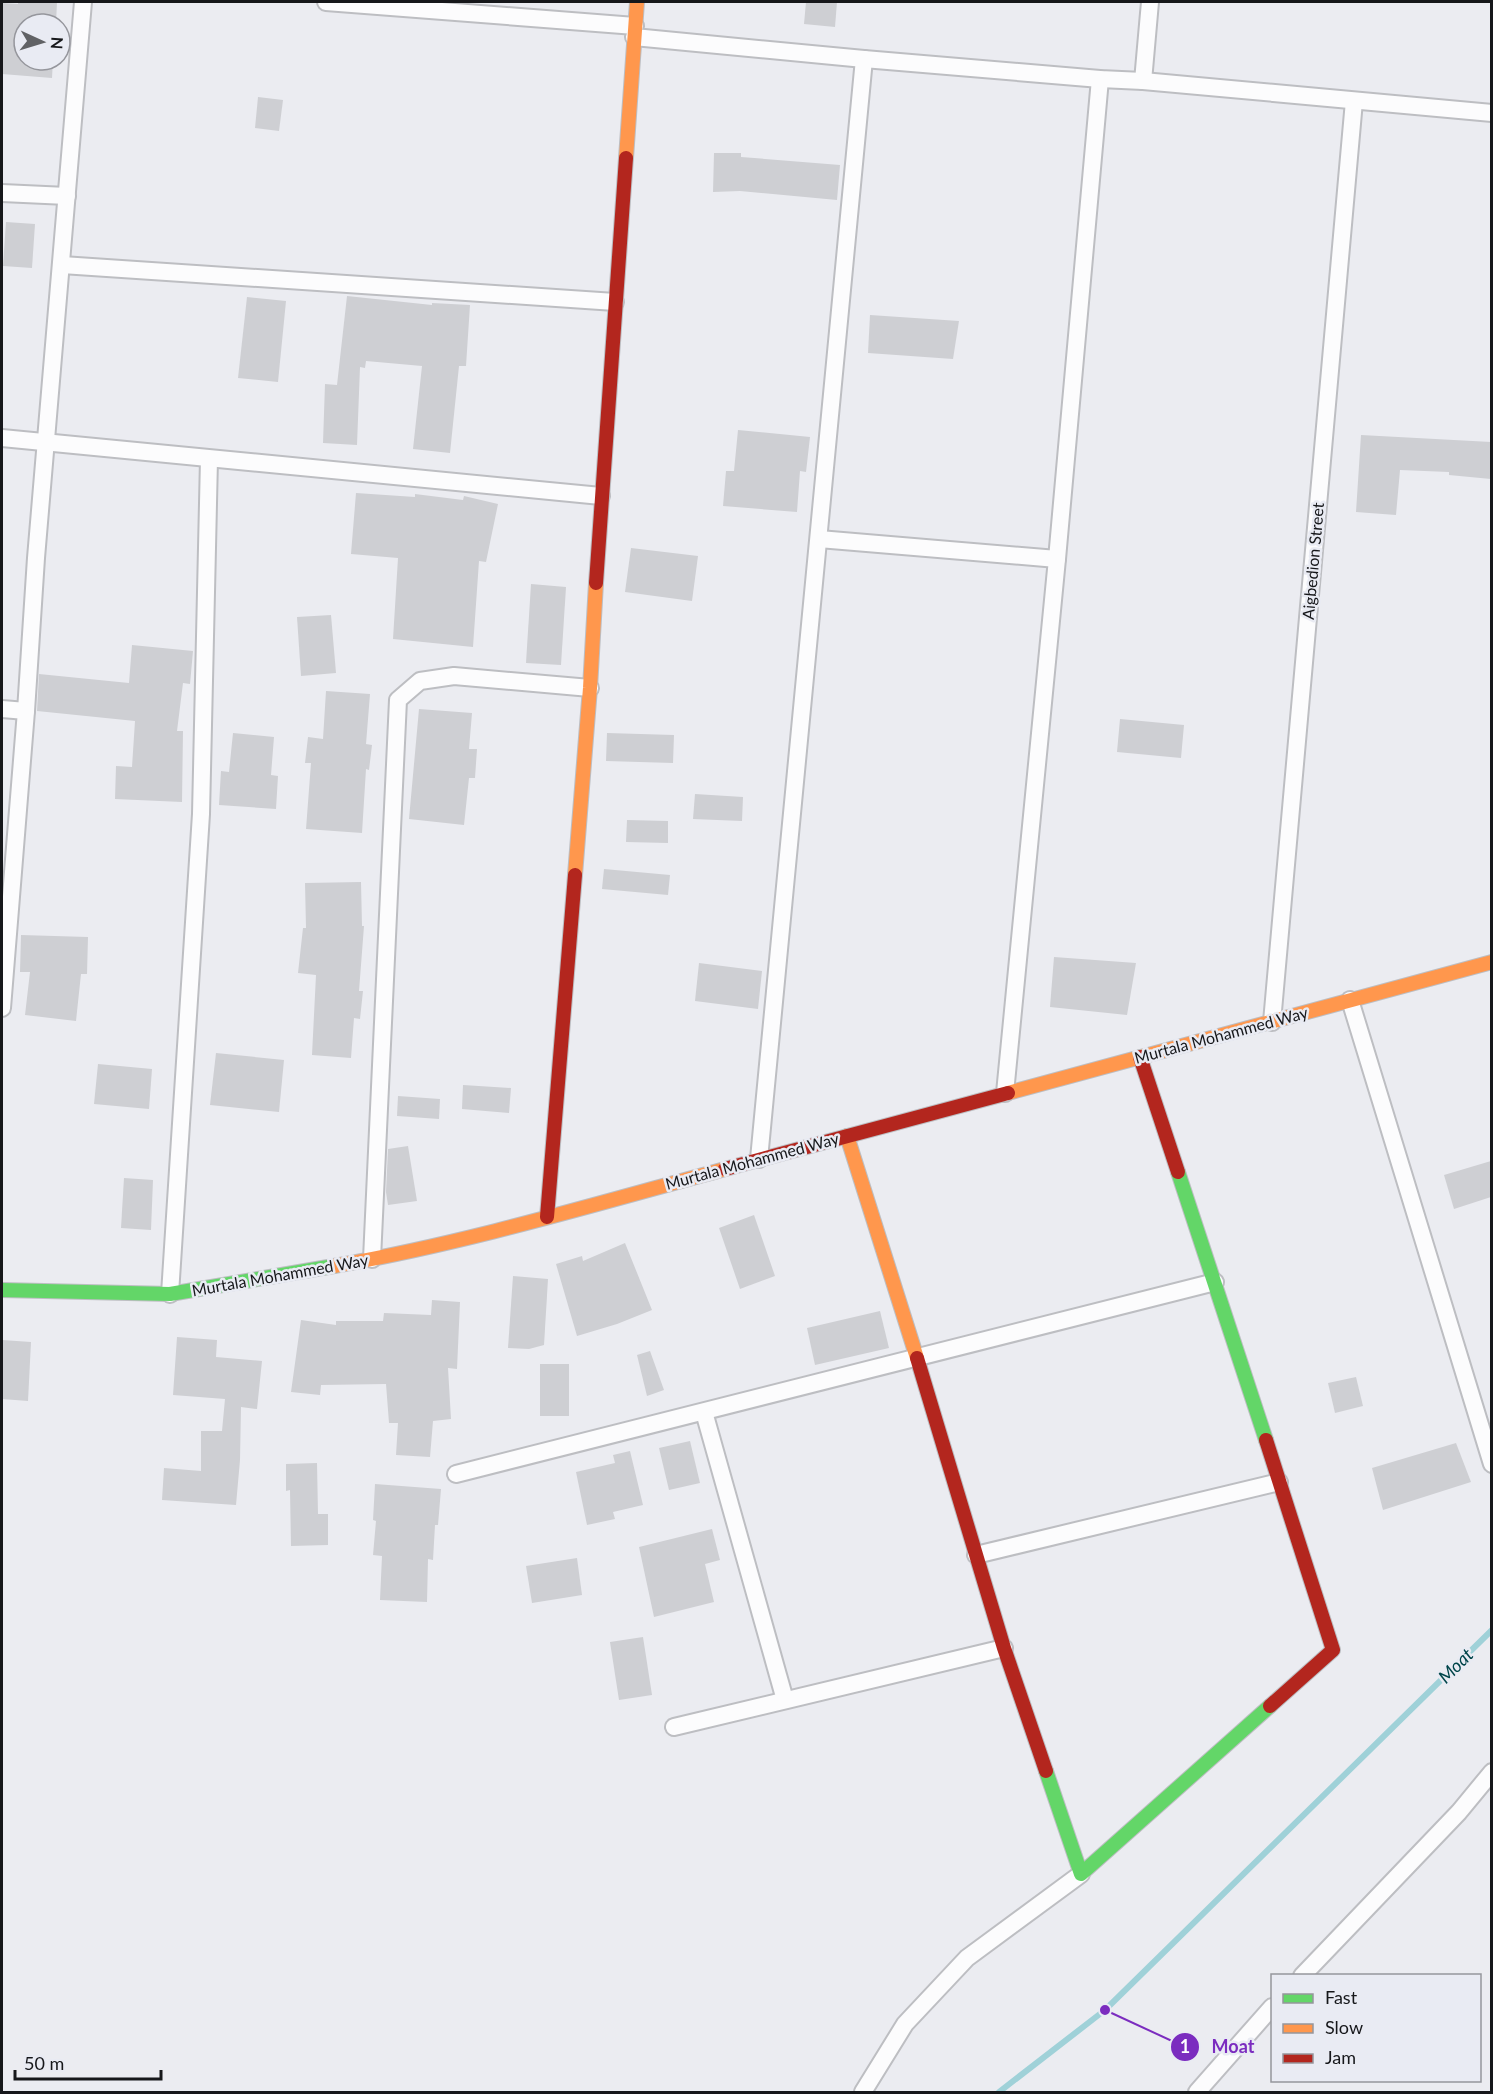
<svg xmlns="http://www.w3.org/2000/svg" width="1493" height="2094" font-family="Lato,sans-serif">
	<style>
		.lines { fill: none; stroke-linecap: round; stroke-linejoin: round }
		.stream { stroke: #9fd1d8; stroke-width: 6 }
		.building { fill: #cecfd3 }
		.street-casing { stroke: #bdbec2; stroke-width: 20 }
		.fast-casing { stroke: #bdbec2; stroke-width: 16 }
		.slow-casing { stroke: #bdbec2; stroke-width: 16 }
		.jam-casing { stroke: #bdbec2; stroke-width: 16 }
		.street { stroke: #fcfcfd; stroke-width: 16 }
		.fast { stroke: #63d668; stroke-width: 14 }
		.slow { stroke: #ff974d; stroke-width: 14 }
		.jam { stroke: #b3261e; stroke-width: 14 }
		.labels { text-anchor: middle; stroke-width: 5; stroke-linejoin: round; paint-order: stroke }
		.street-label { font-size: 16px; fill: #16171a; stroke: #e9ebf3 }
		.water-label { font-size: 18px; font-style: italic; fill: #00454a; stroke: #e9ebf3 }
		.leader { fill: none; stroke: #7b2cbf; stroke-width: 2 }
		.callout-dot { fill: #7b2cbf; stroke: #e9ebf3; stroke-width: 2 }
		.mark-label { font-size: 18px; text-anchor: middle; font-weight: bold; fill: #fff }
		.callout-label { font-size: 18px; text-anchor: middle; font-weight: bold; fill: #7b2cbf; stroke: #e9ebf3; stroke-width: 5; stroke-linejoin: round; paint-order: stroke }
	</style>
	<rect width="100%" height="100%" fill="#ebecf1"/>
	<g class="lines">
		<polyline class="stream" points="999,2092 1105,2010 1492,1630"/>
	</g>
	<g class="building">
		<polygon points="18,2 57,2 56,24 24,24 24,60 53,60 52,78 2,74 2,3 18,4"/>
		<polygon points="806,2 837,2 835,27 804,24"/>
		<polygon points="258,97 283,100 279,131 255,128"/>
		<polygon points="714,153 741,153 741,157 840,165 837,200 740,191 713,192"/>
		<polygon points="6,222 35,224 32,268 3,266"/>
		<polygon points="347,296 432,305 432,303 470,305 466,366 459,366 450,453 413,449 422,366 366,361 365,368 360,367 357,445 323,443 325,384 337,385"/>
		<polygon points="247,297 286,301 278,382 238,378"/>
		<polygon points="870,315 959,321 953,359 868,353"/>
		<polygon points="738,430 810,437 806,472 800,471 797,512 723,506 726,471 734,471"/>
		<polygon points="1361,435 1491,442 1491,479 1449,475 1449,472 1400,470 1396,515 1356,512"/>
		<polygon points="356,493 415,497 415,494 463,500 464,496 498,504 486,562 479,561 473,647 393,639 398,558 351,554"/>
		<polygon points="631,548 698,556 692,601 625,592"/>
		<polygon points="531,584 566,587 561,665 526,663"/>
		<polygon points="331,615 336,673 301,676 297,617"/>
		<polygon points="132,645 193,651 190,684 183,683 177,731 183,731 182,802 115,799 116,766 132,767 135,721 37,711 39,674 129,683"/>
		<polygon points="326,691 370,694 366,744 372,745 369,770 366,769 362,833 306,829 311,763 305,763 308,737 323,739"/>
		<polygon points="419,709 472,713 469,749 477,749 475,778 469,778 464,825 409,819"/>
		<polygon points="1120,719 1184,725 1181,758 1117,752"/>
		<polygon points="233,733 274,737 271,775 278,776 276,809 219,805 221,771 229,772"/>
		<polygon points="607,733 674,735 673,763 606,761"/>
		<polygon points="695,794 743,797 742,821 693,819"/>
		<polygon points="627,820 668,821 668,843 626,842"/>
		<polygon points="604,869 670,875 668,895 602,889"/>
		<polygon points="361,882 362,926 364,926 359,991 363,991 360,1019 354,1018 351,1058 312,1055 316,975 298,973 303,928 306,928 305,883"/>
		<polygon points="21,935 88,937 87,974 81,974 76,1021 25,1015 30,972 20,972"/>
		<polygon points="1054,957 1136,963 1127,1015 1050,1007"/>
		<polygon points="699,963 762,971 758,1009 695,1001"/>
		<polygon points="216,1053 284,1060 279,1112 210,1105"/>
		<polygon points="98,1064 152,1069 149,1109 94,1104"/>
		<polygon points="463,1085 511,1088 509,1113 462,1109"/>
		<polygon points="398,1096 440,1099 439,1119 397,1116"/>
		<polygon points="408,1146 417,1201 388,1205 386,1192 388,1149"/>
		<polygon points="1491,1161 1491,1197 1454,1209 1444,1175"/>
		<polygon points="124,1178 153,1180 151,1230 121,1228"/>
		<polygon points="754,1215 775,1276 740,1289 719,1228"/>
		<polygon points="625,1243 652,1310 617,1324 577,1336 556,1264 582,1256 583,1261"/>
		<polygon points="513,1276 548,1279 544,1345 529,1349 508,1348"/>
		<polygon points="432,1300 460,1302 457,1369 448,1368 451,1419 433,1421 430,1457 396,1455 398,1423 389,1423 386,1384 321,1385 320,1395 291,1392 301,1320 336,1325 336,1321 383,1321 384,1313 431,1315"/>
		<polygon points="880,1311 889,1348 815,1365 807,1328"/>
		<polygon points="177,1337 217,1340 216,1357 262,1361 257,1409 241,1407 240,1460 236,1505 162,1500 164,1468 201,1471 201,1431 222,1431 225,1399 173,1395"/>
		<polygon points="2,1340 31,1342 28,1401 2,1399"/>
		<polygon points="650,1351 664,1390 647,1396 637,1355"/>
		<rect x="540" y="1364" width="29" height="52"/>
		<polygon points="1356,1377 1363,1406 1335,1413 1328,1383"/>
		<polygon points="690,1441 700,1483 669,1490 659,1448"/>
		<polygon points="1456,1443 1471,1482 1383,1510 1372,1468"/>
		<polygon points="630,1451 643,1505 613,1512 615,1519 587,1525 576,1472 615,1463 613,1455"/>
		<polygon points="317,1463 318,1514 328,1514 328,1545 291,1546 290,1490 286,1491 286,1464"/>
		<polygon points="375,1484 441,1489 438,1525 435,1525 433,1560 428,1559 427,1602 380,1600 382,1556 373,1555 376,1521 373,1520"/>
		<polygon points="712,1529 720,1560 705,1564 714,1602 654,1617 639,1547"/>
		<polygon points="577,1558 582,1595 532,1603 526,1566"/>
		<polygon points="643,1637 652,1695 619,1700 610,1642"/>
	</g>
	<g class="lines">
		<g class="street-casing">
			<g id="street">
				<polyline points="326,2 635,26"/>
				<polyline points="634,37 864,59 1100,79 1143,81 1492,113"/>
				<polyline points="1143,81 1150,2"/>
				<polyline points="2,193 67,196"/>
				<polyline points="62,265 615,302"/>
				<polyline points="2,438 601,496"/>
				<polyline points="819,539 1057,559"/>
				<polyline points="2,709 26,711"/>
				<polyline points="1350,1000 1492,1464"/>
				<polyline points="2,1008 26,711 36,558 83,2"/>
				<polyline points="1272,1022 1354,101"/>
				<polyline points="1005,1093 1057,559 1100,79"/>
				<polyline points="759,1159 864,59"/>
				<polyline points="372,1259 398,700 420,681 454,676 590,688"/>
				<polyline points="170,1294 201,814 209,459"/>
				<polyline points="704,1412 785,1700"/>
				<polyline points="456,1474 1215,1282"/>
				<polyline points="976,1555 1279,1482"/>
				<polyline points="674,1727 1004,1648"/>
				<polyline points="1302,1976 1459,1812 1492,1772"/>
				<polyline points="863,2092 905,2024 967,1958 1081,1874"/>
				<polyline points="1197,2092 1272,2007"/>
			</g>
		</g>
		<g class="fast-casing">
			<g id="fast">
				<polyline points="1178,1172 1266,1440"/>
				<polyline points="2,1290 170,1294 334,1266"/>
				<polyline points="1046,1771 1081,1874 1270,1706"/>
			</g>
		</g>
		<g class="slow-casing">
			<g id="slow">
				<polyline points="626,158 637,2"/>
				<polyline points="575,875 590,688 596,583"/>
				<polyline points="1008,1093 1492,962"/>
				<polyline points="847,1136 917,1358"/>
				<path d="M334,1266c132,-23 262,-62 391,-97"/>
			</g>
		</g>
		<g class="jam-casing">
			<g id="jam">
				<polyline points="596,583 626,158"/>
				<polyline points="1140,1057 1178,1172"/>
				<polyline points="725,1169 1008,1093"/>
				<polyline points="547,1217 575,875"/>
				<polyline points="917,1358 1004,1648 1046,1771"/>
				<polyline points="1266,1440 1333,1650 1270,1706"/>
			</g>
		</g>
		<use href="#street" class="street"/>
		<use href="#fast" class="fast"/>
		<use href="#slow" class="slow"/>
		<use href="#jam" class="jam"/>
	</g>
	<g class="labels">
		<g class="street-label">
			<text transform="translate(1313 561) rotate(-85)" y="6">Aigbedion Street</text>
			<text transform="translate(1221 1035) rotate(-15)" y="6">Murtala Mohammed Way</text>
			<text transform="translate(752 1161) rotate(-15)" y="6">Murtala Mohammed Way</text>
			<text transform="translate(280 1275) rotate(-10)" y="6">Murtala Mohammed Way</text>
		</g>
		<g class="water-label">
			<text transform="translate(1456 1666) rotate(-45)" y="6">Moat</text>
		</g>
	</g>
	<path class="leader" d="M1105 2010L1185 2047"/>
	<g class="callout-dot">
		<circle cx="1105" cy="2010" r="6"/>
		<circle cx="1185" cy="2047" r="15"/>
	</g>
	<g class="mark-label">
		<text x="1185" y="2053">1</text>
	</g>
	<g class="callout-label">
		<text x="1233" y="2053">Moat</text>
	</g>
	<rect width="1493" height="2094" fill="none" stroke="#16171a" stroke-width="6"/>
	<rect x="1271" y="1974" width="210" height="108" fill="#e9ebf3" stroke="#95969c" stroke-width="1.5"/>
	<rect x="1283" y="1994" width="30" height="9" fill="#63d668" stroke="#95969c" stroke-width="1.5"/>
	<text x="1325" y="2004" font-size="18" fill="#16171a">Fast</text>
	<rect x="1283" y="2024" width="30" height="9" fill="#ff974d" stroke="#95969c" stroke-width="1.5"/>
	<text x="1325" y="2034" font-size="18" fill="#16171a">Slow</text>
	<rect x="1283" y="2054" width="30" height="9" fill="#b3261e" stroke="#95969c" stroke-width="1.5"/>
	<text x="1325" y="2064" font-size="18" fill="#16171a">Jam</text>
	<g transform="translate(42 42) rotate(94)"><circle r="28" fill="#e9ebf3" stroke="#95969c" stroke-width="1.5"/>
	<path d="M0-4.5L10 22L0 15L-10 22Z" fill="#616265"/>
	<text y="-9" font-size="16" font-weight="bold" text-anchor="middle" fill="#16171a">N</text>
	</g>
	<path d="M15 2070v9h146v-9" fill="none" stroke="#16171a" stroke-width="3"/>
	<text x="24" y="2070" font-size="18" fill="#16171a" stroke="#e9ebf3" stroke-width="4.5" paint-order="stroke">50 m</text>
</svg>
